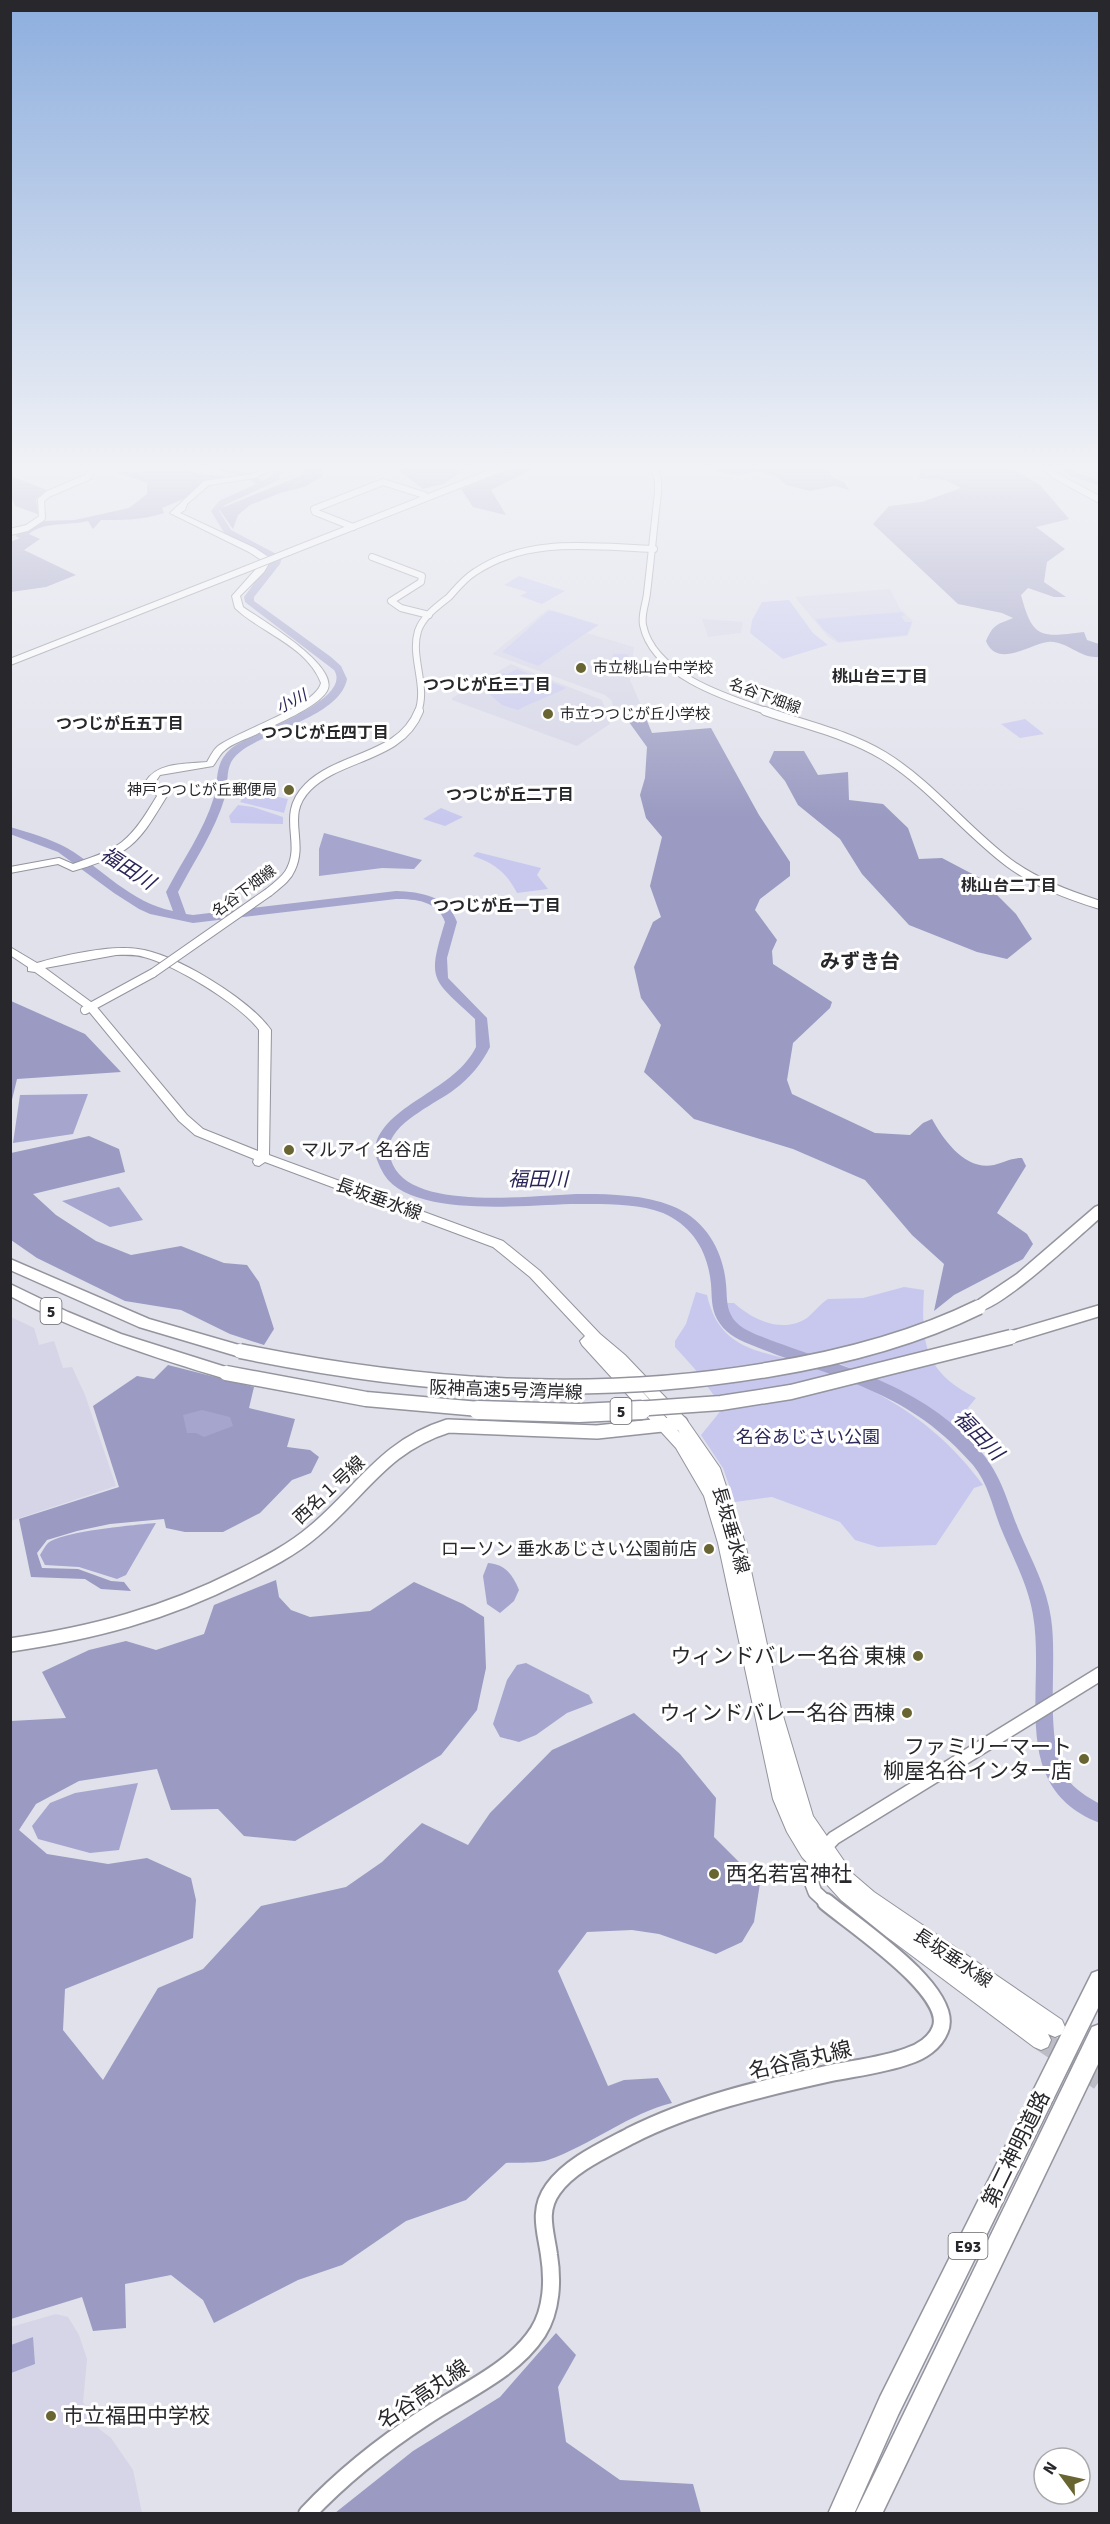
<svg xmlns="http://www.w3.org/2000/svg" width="1110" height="2524" font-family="Signika,'Noto Sans JP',sans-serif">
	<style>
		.built { fill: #d5d5e7 }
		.green { fill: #c8c8ef }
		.forest { fill: #9a9ac2 }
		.water { fill: #a5a5ce }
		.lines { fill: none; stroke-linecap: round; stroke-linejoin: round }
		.river { fill: #a5a5ce; fill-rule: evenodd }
		.major-tunnel { stroke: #bbbcc5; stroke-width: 21; stroke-dasharray: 21 10; stroke-linecap: butt }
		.minor-far3-casing { stroke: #93949d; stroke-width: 8 }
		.minor-far2-casing { stroke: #93949d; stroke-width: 10 }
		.minor-far1-casing { stroke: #93949d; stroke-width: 16 }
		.minor-casing { stroke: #93949d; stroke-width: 20 }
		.major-casing { stroke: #93949d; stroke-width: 2 }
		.highway-casing { stroke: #93949d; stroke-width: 3 }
		.minor-far3 { stroke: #fff; stroke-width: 6 }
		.minor-far2 { stroke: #fff; stroke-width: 8 }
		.minor-far1 { stroke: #fff; stroke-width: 13 }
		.minor { stroke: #fff; stroke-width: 16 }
		.major { fill: #fff; fill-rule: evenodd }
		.highway { fill: #fff; fill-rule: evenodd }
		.minor-bridge-far1-casing { stroke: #93949d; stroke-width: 8; stroke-linecap: butt }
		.minor-bridge-casing { stroke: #93949d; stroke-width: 10; stroke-linecap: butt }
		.highway-bridge-far1-casing { stroke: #93949d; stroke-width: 17; stroke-linecap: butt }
		.highway-bridge-casing { stroke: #93949d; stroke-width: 21; stroke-linecap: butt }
		.minor-bridge-far1 { stroke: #fff; stroke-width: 6 }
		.minor-bridge { stroke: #fff; stroke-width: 8 }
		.highway-bridge-far1 { stroke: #fff; stroke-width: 14 }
		.highway-bridge { stroke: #fff; stroke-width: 18 }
		.poi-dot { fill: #696532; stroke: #fff; stroke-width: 2 }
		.labels { text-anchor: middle; stroke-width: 6; stroke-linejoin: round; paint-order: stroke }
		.far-poi-label { font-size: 15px; fill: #28282c; stroke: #fff; text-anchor: start }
		.far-street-label { font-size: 15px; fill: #28282c; stroke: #fff }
		.far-neighbourhood-label { font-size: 16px; font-weight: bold; fill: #28282c; stroke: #fff }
		.far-water-label { font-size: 16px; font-style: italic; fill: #2b2659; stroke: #fff }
		.shield { fill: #fff; stroke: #68686b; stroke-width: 1.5 }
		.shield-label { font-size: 16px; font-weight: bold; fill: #28282c }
		.poi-label { font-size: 18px; fill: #28282c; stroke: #fff; text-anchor: start }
		.street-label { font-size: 18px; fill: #28282c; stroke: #fff }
		.park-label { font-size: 18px; fill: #2c275a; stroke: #fff }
		.water-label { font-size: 20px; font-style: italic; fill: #2b2659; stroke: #fff }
		.neighbourhood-label { font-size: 20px; font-weight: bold; fill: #28282c; stroke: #fff }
		.near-poi-label { font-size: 21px; fill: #28282c; stroke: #fff; text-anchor: end }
		.near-street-label { font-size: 21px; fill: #28282c; stroke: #fff }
	</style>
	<rect width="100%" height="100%" fill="#e0e1eb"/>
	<g class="built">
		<polygon points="890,589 899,607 913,621 908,636 838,643 828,637 795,597"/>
		<polygon points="548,609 600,625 587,633 634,647 630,680 641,705 613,706 612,701 605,695 492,654"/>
		<polygon points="702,619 718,620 743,622 741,633 708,637"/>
		<polygon points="511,664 602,700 610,724 577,746 452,700 452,698"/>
		<polygon points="11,1317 34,1328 39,1345 54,1341 63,1368 72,1367 85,1395 116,1486 11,1521"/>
		<polygon points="56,2314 68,2317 79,2335 87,2359 83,2402 99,2429 111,2438 133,2470 142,2513 11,2514 11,2327"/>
	</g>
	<g class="green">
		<polygon points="519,576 565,591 542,604 520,596 527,592 504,585"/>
		<polygon points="789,600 813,633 828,645 783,659 750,633 752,620 762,602"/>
		<polygon points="548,611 553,611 598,625 538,666 502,652"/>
		<polygon points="902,612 905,615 901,616 905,622 912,622 907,635 839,642 824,630 815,619"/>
		<polygon points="613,654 628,654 626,668 612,668 625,672 619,677 596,671 603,666 611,668"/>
		<path d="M517,669l49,19c-17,9 -32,13 -48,22l-16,-5 -20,-17 21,-15 4,1z"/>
		<polygon points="1025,719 1044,734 1020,738 1001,724"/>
		<polygon points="269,795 288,799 284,813 240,802 244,796"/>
		<polygon points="238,805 253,807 283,817 283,824 231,823 229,816"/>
		<polygon points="441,808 463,817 445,826 423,819"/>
		<path d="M477,852l64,16 -4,7 11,14 -31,4c-10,-20 -23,-30 -44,-37z"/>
		<path d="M904,1287l20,3c-3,53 0,82 52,108l-23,28 -67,-42 -52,-23 -38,-10 -48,-18 -12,-8 -13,-22h11c19,17 48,31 73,15 7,-6 13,-14 21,-19l35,-1z"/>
		<path d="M696,1292l11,3c12,54 51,56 97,68 27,8 52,19 76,32 42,23 75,52 103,90l-9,3 -38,57 -58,2 -23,-7 -15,-18 -68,-25 -37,5 -12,-34 -22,-33 22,-27 -29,-40 -19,-21v-6l11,-17z"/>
	</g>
	<g class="forest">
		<polygon points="303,467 321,467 322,477 304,487 280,493 250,505 238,515 233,529 219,509 305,474"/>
		<polygon points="399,467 468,467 444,484 423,489 401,472"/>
		<polygon points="516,467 536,467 491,490 506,515 473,507 461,489"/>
		<polygon points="706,467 827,467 832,477 844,482 849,490 835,486 810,491 786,485 777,477 759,471 738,475 717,472"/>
		<path d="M921,467h88l31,18 29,34 -33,8 29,22 -18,13 -3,20 22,15h-12l-26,-9 -7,7c12,45 20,42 63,37l3,8 12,4v13c-19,2 -33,-17 -51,-15 -18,2 -51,27 -62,-1 8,-18 11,-16 27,-23l-11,-5 -44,-9 -85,-80 16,-18 33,-4 39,-14 -16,-8 -26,-1z"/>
		<path d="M185,471l40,6 -20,4 -19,17 -24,10 2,5c-20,7 -42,7 -63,7l-8,9 -5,-8c-20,5 -44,0 -59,13l11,5 -16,11 52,25 -30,12 -35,5 -1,-50 10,-4 -5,-2 28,-15 32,-1 54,-12 18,-14v-11l-31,-11z"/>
		<polygon points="11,476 47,490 36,499 38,514 15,506 11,496"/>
		<path d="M621,711h22l9,22 59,-5 48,87 31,47v14l-30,23 -5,11 22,30 -5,11 1,13 59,38 -2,6 -37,35 -6,37 5,14 83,39 35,2 13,-12 9,-4c12,22 34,52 62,46 11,-3 17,-7 28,-7l4,8 -29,47 30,21 6,10 -10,15 -69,36 -20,16 10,-47 -32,-29 -47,-55 -72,-31 -99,-30 -50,-47 17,-47 -20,-27 -7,-31 19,-45 8,-5 -11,-31 12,-49 -16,-19 -6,-23 5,-17 2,-31z"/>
		<polygon points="774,751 804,751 818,775 848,772 849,800 883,804 908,828 919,859 942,858 980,878 1016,914 1032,939 1007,959 977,952 909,925 862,874 840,839 798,805 785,781 769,762"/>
		<polygon points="11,1001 85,1034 121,1072 17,1079 11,1104"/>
		<polygon points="89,1136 119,1149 125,1172 33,1194 56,1215 96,1241 131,1255 181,1246 224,1263 247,1265 259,1282 274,1329 264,1345 230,1334 181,1310 125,1301 37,1258 11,1240 11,1153"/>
		<polygon points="168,1365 254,1387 249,1408 295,1419 287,1447 310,1450 319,1457 311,1473 292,1480 260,1513 223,1532 185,1532 166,1528 164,1519 110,1524 77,1531 47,1540 37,1553 42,1568 78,1569 111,1581 124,1582 131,1591 101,1589 85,1579 31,1577 19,1519 119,1487 93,1406 137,1376 154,1379"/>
		<path d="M276,1580l3,17 12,13 19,7 60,-6 44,-29 49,22 21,13 2,51 -9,42 -36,45 -146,86 -51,-5 -26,-27 -47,1 -14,-41 -78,12 -43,23 -17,26 28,24 61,10 39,-6 44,20 5,22 -3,38 -128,51 -2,41 40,50 55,-92 45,-19 58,-63 85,-19 36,-25 40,-39 46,22 22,-32 62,-63 82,-37 46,41 36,44 -2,39 46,46 -6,39 -12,20 -26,12 -57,-20 -27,-4 -45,2 -29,39 50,115 16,-6 34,-2 14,25c-40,9 -83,43 -124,57 -13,4 -29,2 -42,3l-40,37 -60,21 -64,44 -44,15 -84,43 -11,-23 -32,-25 -46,9 1,44 -33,3 -11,-34 -71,22v-598l55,-3 -24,-46 47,-22 37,-9 30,9 48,-16 10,-29z"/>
		<polygon points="556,2333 576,2355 558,2387 566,2442 620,2480 693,2484 701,2513 335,2513 413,2451 500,2397"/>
	</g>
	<g class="water">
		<polygon points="324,833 422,860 414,869 382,868 319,876 319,849"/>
		<polygon points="88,1094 73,1134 13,1143 20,1095"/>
		<polygon points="119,1187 143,1220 110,1227 62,1201"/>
		<polygon points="202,1410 230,1417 233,1426 204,1437 196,1433 187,1433 183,1415"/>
		<path d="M156,1523l-30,52 -9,4 -38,-12 -34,-2 -5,-10c2,-3 5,-9 8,-12 16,-12 86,-18 108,-20z"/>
		<path d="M488,1563c18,2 24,11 31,27l-5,11 -14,12 -13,-9 -4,-28z"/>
		<polygon points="526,1663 589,1695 593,1703 567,1713 536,1735 519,1742 500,1737 493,1724 507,1680 517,1665"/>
		<polygon points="138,1783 119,1850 90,1853 38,1839 32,1826 50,1803 75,1793"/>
		<polygon points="33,2337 35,2364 11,2373 11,2345"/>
	</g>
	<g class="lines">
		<g class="river">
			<path d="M201,467c23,0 42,3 62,14l11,-7 -6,-7h8l5,5 -2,8 -54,25 -6,6 12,19 51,27 -2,7 -26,33v4l77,56 10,9 6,13c-7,37 -79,51 -107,73 -17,13 -10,27 -15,45 -10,34 -31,64 -47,95l8,22 7,1 203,-24c25,1 52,5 61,31l-10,36 1,20 39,40 3,29c-8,16 -20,31 -35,42 -18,14 -58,31 -65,54 -2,8 0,15 3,22 22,48 146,29 190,29 29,0 62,1 89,12 33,13 51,44 54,78 1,10 0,22 5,31 5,11 19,17 29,21 81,32 151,43 215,109 27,28 31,55 45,88 12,28 27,55 31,85 7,45 -7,118 14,157 7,13 22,22 35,29v19c-93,-35 -54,-133 -67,-208 -5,-31 -21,-59 -33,-89 -8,-21 -12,-43 -27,-61 -64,-75 -138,-86 -224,-121 -13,-5 -25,-12 -32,-25 -6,-11 -5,-23 -6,-35 -3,-32 -18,-58 -48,-71 -26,-10 -59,-9 -86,-9 -48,0 -173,17 -196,-35 -4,-9 -8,-17 -5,-26 13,-40 79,-53 100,-96l-1,-28c-44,-41 -48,-38 -30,-97 -7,-21 -29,-23 -49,-23l-203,24 -43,-9 -11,-5 -25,-16 -56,-41 -48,-18v-7c18,5 41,12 57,21 36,21 64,55 106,63l-7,-19c16,-31 38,-61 48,-95 5,-20 0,-35 19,-50 19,-14 121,-47 101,-77l-89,-68 -1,-5 29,-39 -48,-24 -14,-23 8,-10 37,-17 -13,-8z"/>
			<polygon points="1061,467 1070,467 1076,472 1100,481 1100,486 1070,476"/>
		</g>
		<polyline class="major-tunnel" points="1041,2040 1100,2080"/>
		<g class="minor-far3-casing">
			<g id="minor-far3">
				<path d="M654,467l4,13v13c-4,33 -7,67 -11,100 -1,11 -6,21 -4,32 10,50 84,73 126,87"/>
				<polyline points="1046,467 1054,475 1100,500"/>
				<polyline points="353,527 315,512 314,509 383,482 424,495"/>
				<polyline points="10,532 27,528 42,518 41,500 48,494 88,477 91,471 89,467"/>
				<polyline points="289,552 505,467"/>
				<polyline points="372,557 422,576 421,582 391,601 401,608 429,615"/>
				<polyline points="10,662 244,570"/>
				<path d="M418,712c10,-26 -8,-55 0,-81 5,-15 20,-25 31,-34 8,-9 16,-19 26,-25 54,-36 118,-25 179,-23"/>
			</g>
		</g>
		<g class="minor-far2-casing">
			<g id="minor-far2">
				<path d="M765,711c40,14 83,23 119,45 47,29 81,74 125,107 27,20 59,32 91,42"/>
				<path d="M269,892c8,-7 18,-13 22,-23 14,-29 -11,-54 17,-82 32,-32 93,-29 111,-76"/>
				<polyline points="85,1010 153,973"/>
			</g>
		</g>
		<g class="minor-far1-casing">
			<g id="minor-far1">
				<path d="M10,1645c83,-12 155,-31 230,-69 26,-13 52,-26 74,-45 48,-40 70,-85 134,-105l149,6 84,-9"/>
				<polyline points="828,1904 815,1892 809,1876 817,1856 834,1838 1100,1674"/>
			</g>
		</g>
		<g class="minor-casing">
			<path id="minor" d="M307,2514c35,-37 75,-69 118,-97 37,-25 88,-46 113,-85 14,-22 15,-52 11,-77 -3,-23 -12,-44 4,-66 17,-24 51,-39 77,-53 63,-32 133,-48 201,-63 25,-5 53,-8 77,-17 13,-4 27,-13 32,-26 17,-37 -88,-106 -114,-128"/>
		</g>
		<g class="major-casing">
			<g id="major">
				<path d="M288,467l-21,5 -12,6 -46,7 -22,19 -2,6 -5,3 75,35 15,10 1,2 -7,12 -24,24 3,11c17,12 98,59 84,84 -10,17 -52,33 -70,43 -10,5 -25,9 -33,17 -4,3 -7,10 -11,15l-53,9 -4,6 11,15c-11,17 -21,37 -37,50 -14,12 -40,20 -57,25l-15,-7 -48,9v-6l49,-9 14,6c16,-6 35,-11 49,-22 15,-12 25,-30 35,-46l-11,-15c12,-19 40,-17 61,-19 3,-5 6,-12 11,-16 20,-15 98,-40 103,-63 -14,-37 -60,-50 -86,-75l-3,-12 31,-35 -14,-9 -79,-39 34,-32 49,-7 12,-6z"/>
				<path d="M10,947l27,16c28,-8 73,-18 101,-14 38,5 111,50 133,81l-2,125 234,86 37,30 60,63 25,21 61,64 34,49 25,75 36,166 32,107 40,58 21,18 188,128 3,7 -3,7 -7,3 -7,-3 3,6 -3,7 -7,3 -7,-3 -147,-110 -46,-37 -39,-43 -15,-25 -14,-33 -55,-256 -14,-47 -28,-48 -94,-103 -2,-4 5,-5 -55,-59 -37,-30 -228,-85 -6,4 -4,-1 -2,-3 1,-3 -59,-24 -16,-14 -92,-112 -52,-37 -7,-1v-4l-18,-12zM116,955c9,0 19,-1 28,2 31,8 97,48 115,73l-1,121 -55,-22 -16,-14 -92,-110 -50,-37zM626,1374l50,53 4,6z"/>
			</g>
		</g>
		<g class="highway-casing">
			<g id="highway">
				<path d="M1100,1205v13c-20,17 -106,99 -126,93l-3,-4 3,-4 43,-29 78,-67z"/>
				<polygon points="10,1259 149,1319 246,1347 248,1351 246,1355 240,1357 139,1327 10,1270"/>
				<path d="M10,1284l58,28 53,22 111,35 2,4 -2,4 -6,2c-74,-22 -147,-46 -216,-83z"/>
				<polygon points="1100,1305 1100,1316 1011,1343 1005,1341 1003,1337 1005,1333"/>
				<polygon points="1100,1970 1100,2004 898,2415 854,2514 828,2514 880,2397 1092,1973"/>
				<polygon points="1100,2024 1100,2060 882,2514 855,2514 1092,2027"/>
			</g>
		</g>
		<use href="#minor-far3" class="minor-far3"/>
		<use href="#minor-far2" class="minor-far2"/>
		<use href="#minor-far1" class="minor-far1"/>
		<use href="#minor" class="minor"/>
		<use href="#major" class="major"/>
		<use href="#highway" class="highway"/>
		<g class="minor-bridge-far1-casing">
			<polyline id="minor-bridge-far1" points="244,570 289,552"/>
		</g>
		<g class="minor-bridge-casing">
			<polyline id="minor-bridge" points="153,973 269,892"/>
		</g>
		<g class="highway-bridge-far1-casing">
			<g id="highway-bridge-far1">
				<path d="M240,1351c176,36 348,49 527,19 74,-12 145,-30 212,-63"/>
				<polyline points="226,1373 366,1399 502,1411"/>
				<polyline points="606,1411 721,1403 791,1392 1011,1337"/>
			</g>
		</g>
		<g class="highway-bridge-casing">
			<polyline id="highway-bridge" points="478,1410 579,1413 642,1410"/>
		</g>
		<use href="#minor-bridge-far1" class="minor-bridge-far1"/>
		<use href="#minor-bridge" class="minor-bridge"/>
		<use href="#highway-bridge-far1" class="highway-bridge-far1"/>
		<use href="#highway-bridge" class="highway-bridge"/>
	</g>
	<linearGradient id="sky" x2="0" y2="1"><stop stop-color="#8daede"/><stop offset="0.57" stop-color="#f1f2f6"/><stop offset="1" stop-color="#f1f2f6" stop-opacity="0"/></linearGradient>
	<rect width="1110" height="820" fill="url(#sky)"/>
	<g class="poi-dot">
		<circle cx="581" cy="668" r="6"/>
		<circle cx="548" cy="714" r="6"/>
		<circle cx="289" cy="790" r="6"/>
		<circle cx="289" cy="1150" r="6"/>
		<circle cx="709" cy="1549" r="6"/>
		<circle cx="918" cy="1656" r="6"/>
		<circle cx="907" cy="1713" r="6"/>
		<circle cx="1084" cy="1759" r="6"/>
		<circle cx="714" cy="1874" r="6"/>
		<circle cx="51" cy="2416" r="6"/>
	</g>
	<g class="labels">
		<g class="far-poi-label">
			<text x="593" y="673">市立桃山台中学校</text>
			<text x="560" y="719">市立つつじが丘小学校</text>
			<text x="277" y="795" text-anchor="end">神戸つつじが丘郵便局</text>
		</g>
		<g class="far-street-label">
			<text transform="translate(765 696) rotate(20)" y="5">名谷下畑線</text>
			<text transform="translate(244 891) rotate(-37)" y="5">名谷下畑線</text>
		</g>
		<g class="far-neighbourhood-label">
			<text x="880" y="682">桃山台三丁目</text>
			<text x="487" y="690">つつじが丘三丁目</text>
			<text x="120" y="729">つつじが丘五丁目</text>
			<text x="325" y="738">つつじが丘四丁目</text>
			<text x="510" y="800">つつじが丘二丁目</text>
			<text x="1009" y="891">桃山台二丁目</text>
			<text x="497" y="911">つつじが丘一丁目</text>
		</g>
		<g class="far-water-label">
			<text transform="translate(291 701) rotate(-27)" y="6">小川</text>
		</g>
		<g class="shield">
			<rect x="40.5" y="1298" width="21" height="26" rx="4.5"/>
			<rect x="610.5" y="1398" width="21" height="26" rx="4.5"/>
			<rect x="948.5" y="2233" width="39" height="26" rx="4.5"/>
		</g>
		<g class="shield-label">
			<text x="51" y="1317">5</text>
			<text x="621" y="1417">5</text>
			<text x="968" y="2252">E93</text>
		</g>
		<g class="poi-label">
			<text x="301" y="1156">マルアイ 名谷店</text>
			<text x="697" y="1555" text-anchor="end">ローソン 垂水あじさい公園前店</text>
		</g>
		<g class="street-label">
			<text transform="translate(379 1199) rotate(20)" y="6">長坂垂水線</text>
			<text transform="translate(506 1390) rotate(2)" y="6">阪神高速5号湾岸線</text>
			<text transform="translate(329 1490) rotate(-43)" y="6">西名１号線</text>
			<text transform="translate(731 1530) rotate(74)" y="6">長坂垂水線</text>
			<text transform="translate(953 1958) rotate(34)" y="6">長坂垂水線</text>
		</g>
		<g class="park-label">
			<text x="808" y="1443">名谷あじさい公園</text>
		</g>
		<g class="water-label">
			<text transform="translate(128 868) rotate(33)" y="7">福田川</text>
			<text x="538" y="1186">福田川</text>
			<text transform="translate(979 1435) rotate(46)" y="7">福田川</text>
		</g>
		<g class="neighbourhood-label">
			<text x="860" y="968">みずき台</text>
		</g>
		<g class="near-poi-label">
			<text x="906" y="1663">ウィンドバレー名谷 東棟</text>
			<text x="895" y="1720">ウィンドバレー名谷 西棟</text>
			<text x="1072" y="1754">ファミリーマート<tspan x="1072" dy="24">柳屋名谷インター店</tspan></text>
			<text x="726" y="1881" text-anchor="start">西名若宮神社</text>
			<text x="63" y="2423" text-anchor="start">市立福田中学校</text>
		</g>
		<g class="near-street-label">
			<text transform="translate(800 2060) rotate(-13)" y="7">名谷高丸線</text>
			<text transform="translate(1016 2149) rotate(-64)" y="7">第二神明道路</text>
			<text transform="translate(423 2394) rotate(-34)" y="7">名谷高丸線</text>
		</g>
	</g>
	<rect width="1110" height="2524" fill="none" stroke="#28282c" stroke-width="24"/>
	<g transform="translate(1062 2476) rotate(303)"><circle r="28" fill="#ffffff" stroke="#a9a9ab" stroke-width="1.5"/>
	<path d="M0-4.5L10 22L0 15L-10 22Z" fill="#696532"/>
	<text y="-9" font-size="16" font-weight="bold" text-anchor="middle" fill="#28282c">N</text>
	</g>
</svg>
